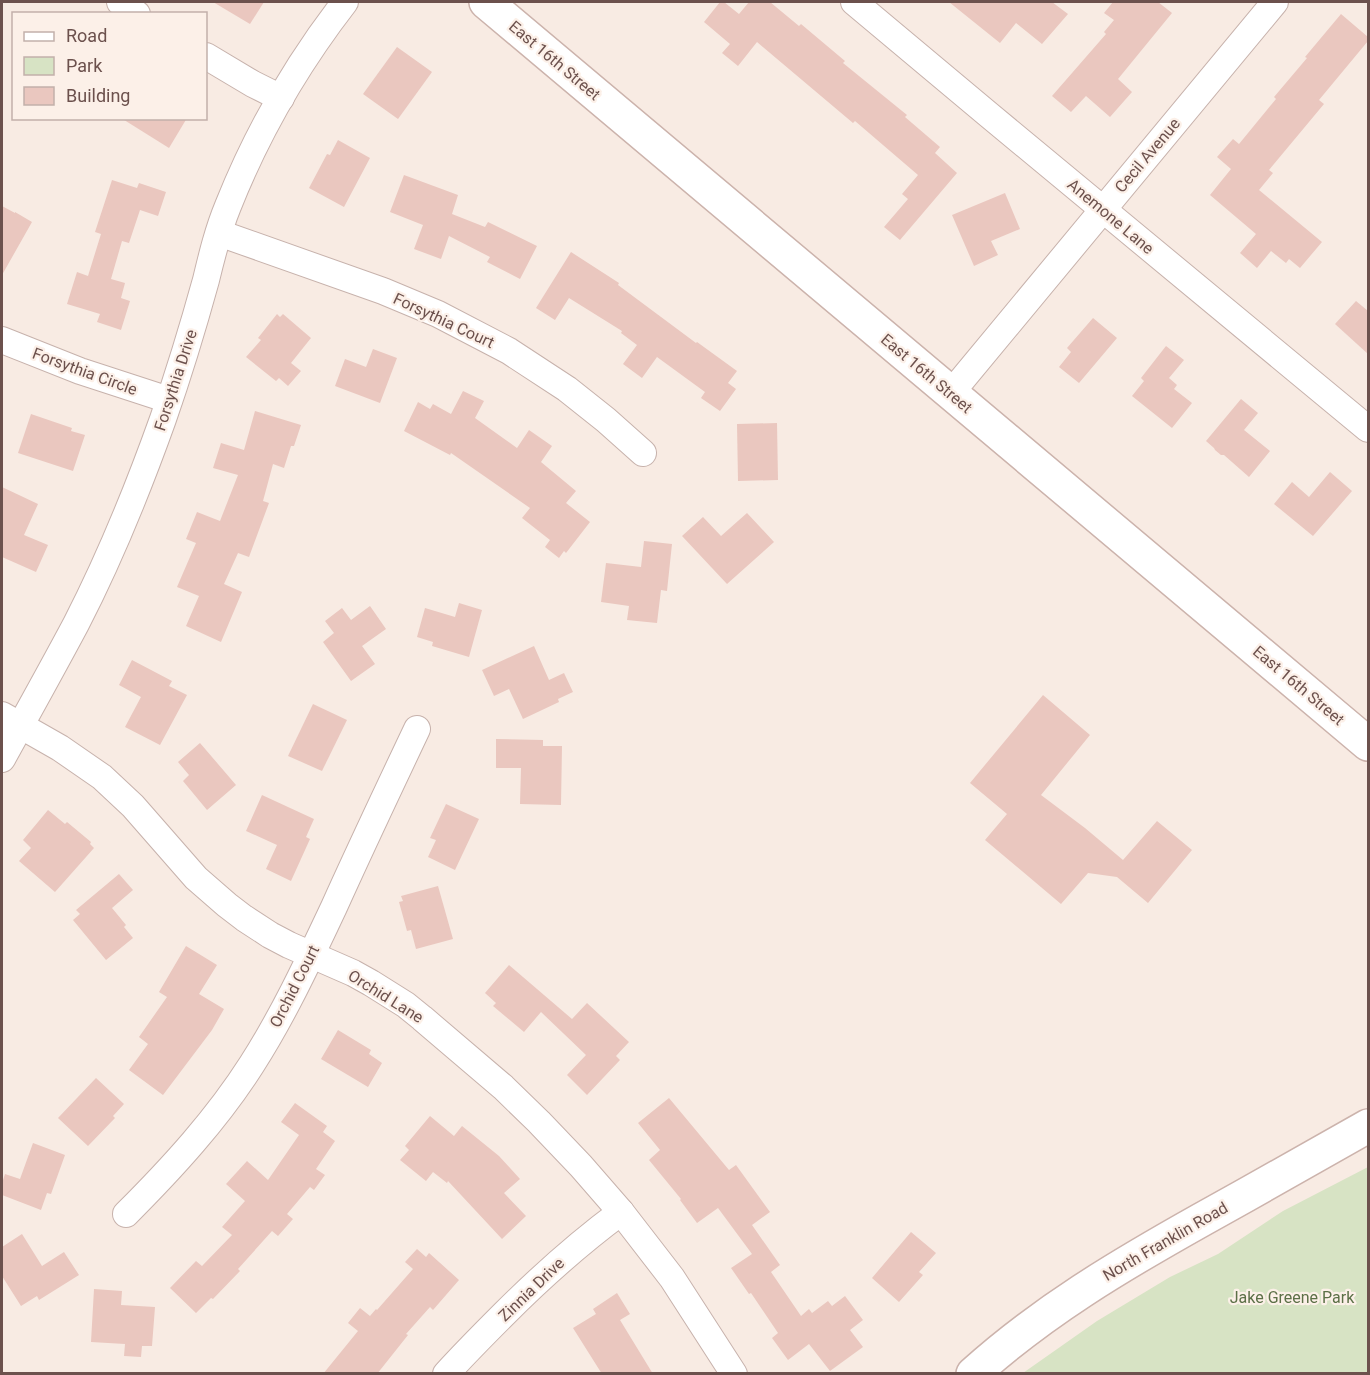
<svg xmlns="http://www.w3.org/2000/svg" width="1370" height="1375" font-family="Roboto,sans-serif">
	<style>
		.green { fill: #d7e3c4 }
		.building { fill: #eac7bf }
		.lines { fill: none; stroke-linecap: round; stroke-linejoin: round }
		.street-casing { stroke: #c7b2ac; stroke-width: 28 }
		.secondary-casing { stroke: #ccb3ac; stroke-width: 36 }
		.street { stroke: #fff; stroke-width: 26 }
		.secondary { stroke: #fff; stroke-width: 33 }
		.labels { text-anchor: middle; stroke-width: 4.5; stroke-linejoin: round; paint-order: stroke }
		.street-label { font-size: 16px; fill: #6c514d; stroke: #fcf0e8 }
		.park-label { font-size: 16px; fill: #5c7047; stroke: #fcf0e8 }
	</style>
	<rect width="100%" height="100%" fill="#f8ebe3"/>
	<polygon class="green" points="1368,1167 1368,1373 1023,1373 1097,1321 1170,1277 1218,1254 1283,1211"/>
	<g class="building">
		<polygon points="213,2 264,2 250,24"/>
		<polygon points="720,2 724,2 739,14 749,2 770,2 799,26 801,24 845,61 843,63 907,115 905,117 940,147 935,153 957,173 900,240 884,227 908,199 902,194 918,175 855,121 853,123 757,42 738,66 722,53 730,44 704,22"/>
		<polygon points="949,2 1052,2 1068,14 1042,44 1016,23 1000,43"/>
		<polygon points="1113,2 1158,2 1172,13 1118,79 1132,92 1110,117 1086,96 1071,112 1052,96 1106,34 1104,32 1114,20 1104,13"/>
		<polygon points="1341,14 1368,37 1368,41 1319,100 1324,104 1269,170 1273,173 1259,190 1322,242 1300,268 1289,259 1286,263 1271,251 1257,268 1240,253 1256,234 1210,195 1231,169 1217,157 1233,139 1239,144 1276,99 1274,97 1307,58 1305,57"/>
		<polygon points="397,47 432,72 398,119 363,94"/>
		<polygon points="121,118 187,118 169,148"/>
		<polygon points="338,140 370,158 344,207 309,188 327,154 330,155"/>
		<polygon points="404,175 458,195 452,214 485,227 488,222 537,246 520,279 487,262 490,257 449,236 441,259 414,249 423,225 390,212"/>
		<polygon points="112,180 137,188 139,183 166,192 158,216 140,210 129,243 122,241 111,279 125,283 121,298 130,301 121,330 97,322 100,314 67,304 77,272 88,276 101,234 95,232"/>
		<polygon points="1005,193 1020,229 991,241 998,255 974,266 952,215"/>
		<polygon points="2,206 15,213 15,212 32,222 2,275"/>
		<polygon points="571,252 619,283 618,285 696,343 697,342 737,371 728,383 736,389 720,411 701,398 705,392 657,357 642,378 623,364 637,345 621,333 622,331 569,298 555,320 536,308"/>
		<polygon points="1356,301 1368,311 1368,354 1335,324"/>
		<polygon points="277,314 280,317 283,314 311,338 291,363 301,371 288,386 279,378 276,381 246,357 261,340 258,338"/>
		<polygon points="1093,318 1117,338 1079,383 1059,367 1071,352 1067,348"/>
		<polygon points="1166,346 1184,360 1169,378 1177,385 1174,389 1192,403 1172,428 1132,396 1144,381 1141,378"/>
		<polygon points="373,349 397,358 380,403 335,386 345,359 366,367"/>
		<polygon points="463,391 484,401 475,418 517,448 529,430 552,446 541,462 576,491 566,503 590,522 566,553 564,551 559,558 545,547 550,540 522,518 530,508 451,453 450,455 404,431 418,402 430,409 433,404 451,414"/>
		<polygon points="1241,399 1258,413 1244,430 1270,451 1249,477 1224,455 1221,455 1215,450 1214,448 1206,441"/>
		<polygon points="255,411 301,425 294,446 291,446 284,468 273,464 263,501 269,503 249,557 238,553 224,584 242,592 221,642 186,626 199,596 177,587 196,543 186,539 197,512 220,521 238,475 213,468 221,443 244,450"/>
		<polygon points="31,414 72,428 71,431 85,435 73,471 18,453"/>
		<polygon points="777,423 778,480 738,481 737,424"/>
		<polygon points="1330,472 1352,491 1313,536 1274,504 1292,482 1309,497"/>
		<polygon points="2,487 38,504 24,535 48,545 36,572 2,557"/>
		<polygon points="747,513 774,542 727,584 682,536 703,517 721,536"/>
		<polygon points="644,541 672,544 667,591 661,590 657,623 627,620 629,606 601,602 606,563 641,567"/>
		<polygon points="459,603 482,610 469,657 432,646 433,642 417,637 425,608 455,617"/>
		<polygon points="370,606 386,629 362,646 375,664 351,681 323,642 334,633 325,621 342,608 351,620"/>
		<polygon points="534,646 549,680 564,673 573,692 558,699 559,702 523,719 509,689 494,696 482,670"/>
		<polygon points="132,660 172,681 169,686 187,695 160,745 125,727 141,697 119,685"/>
		<polygon points="1043,695 1090,735 1041,795 1085,828 1123,860 1157,821 1192,850 1148,903 1117,877 1088,873 1061,904 985,840 1007,814 970,783"/>
		<polygon points="313,704 347,720 322,771 288,756"/>
		<polygon points="496,739 543,740 543,746 562,746 561,805 520,804 521,768 496,768"/>
		<polygon points="200,743 236,785 207,810 183,781 189,775 178,762"/>
		<polygon points="262,795 314,819 306,837 310,839 291,881 266,869 277,845 246,831"/>
		<polygon points="446,804 479,819 455,870 428,857 436,840 430,838"/>
		<polygon points="48,810 65,824 67,822 91,842 90,844 94,848 55,892 19,861 31,848 23,840"/>
		<polygon points="119,874 133,890 112,908 126,925 124,927 133,938 106,960 73,920 80,914 76,910"/>
		<polygon points="438,886 453,939 416,949 411,930 407,931 399,902 403,901 401,896"/>
		<polygon points="186,946 217,965 199,994 224,1009 212,1030 163,1095 129,1070 148,1044 139,1037 167,997 159,992"/>
		<polygon points="509,965 572,1019 587,1003 629,1042 616,1056 620,1060 587,1095 567,1075 586,1055 541,1012 524,1032 493,1006 496,1003 485,993"/>
		<polygon points="338,1030 371,1050 369,1054 382,1063 368,1087 321,1059"/>
		<polygon points="96,1078 124,1104 113,1116 115,1118 88,1146 58,1118"/>
		<polygon points="669,1098 729,1170 736,1165 770,1212 752,1225 780,1265 771,1272 801,1316 809,1309 812,1313 828,1301 832,1306 845,1296 863,1320 850,1330 863,1347 830,1371 809,1344 788,1360 772,1338 778,1333 751,1293 749,1294 731,1268 752,1254 718,1208 697,1223 680,1200 681,1199 649,1160 660,1150 638,1123"/>
		<polygon points="295,1103 327,1126 323,1132 335,1141 316,1169 325,1175 314,1190 310,1187 287,1214 293,1219 278,1236 272,1231 238,1269 240,1271 213,1299 211,1298 196,1313 170,1288 196,1261 202,1266 232,1235 222,1227 245,1201 226,1184 247,1161 268,1180 299,1135 281,1122"/>
		<polygon points="430,1116 454,1136 462,1126 499,1156 520,1179 504,1193 526,1216 502,1239 448,1181 447,1183 433,1172 426,1181 400,1160 409,1150 405,1146"/>
		<polygon points="33,1143 65,1155 51,1194 47,1193 41,1210 2,1195 2,1183 5,1174 20,1179"/>
		<polygon points="911,1232 936,1253 919,1272 923,1275 899,1302 872,1278"/>
		<polygon points="22,1234 42,1266 64,1252 79,1275 39,1300 37,1296 21,1306 2,1276 2,1247"/>
		<polygon points="417,1249 426,1257 429,1253 459,1280 433,1310 430,1307 406,1334 408,1335 377,1374 323,1374 358,1331 348,1323 360,1308 370,1316 376,1309 377,1310 413,1269 405,1262"/>
		<polygon points="94,1289 122,1291 121,1305 155,1307 152,1346 142,1346 141,1357 124,1356 125,1344 91,1342"/>
		<polygon points="617,1293 630,1314 620,1320 653,1374 602,1374 573,1328 596,1314 593,1309"/>
	</g>
	<g class="lines">
		<g class="street-casing">
			<g id="street">
				<polyline points="120,2 137,14"/>
				<polyline points="854,2 989,115 1368,429"/>
				<polyline points="206,56 253,84 281,98"/>
				<polyline points="219,233 383,291 438,314 509,351 567,389 606,420 643,453"/>
				<polyline points="2,340 80,371 169,400"/>
				<polyline points="951,393 1275,2"/>
				<polyline points="2,715 60,748 102,777 133,806 196,878 227,905 244,918 270,935 289,945 353,973 371,983 406,1005 422,1018 503,1087 539,1122 581,1166 621,1212 672,1278 734,1374"/>
				<path d="M2,759c25,-45 50,-90 74,-135 34,-66 62,-135 87,-205 16,-46 30,-92 43,-139 6,-25 12,-50 22,-74 29,-73 69,-142 117,-204"/>
				<path d="M126,1214c46,-46 91,-95 126,-150 32,-50 57,-104 82,-157 27,-60 55,-119 83,-178"/>
				<path d="M446,1374c19,-21 38,-40 58,-60 37,-37 75,-71 117,-102"/>
			</g>
		</g>
		<g class="secondary-casing">
			<g id="secondary">
				<polyline points="486,2 1368,744"/>
				<path d="M973,1374c70,-63 146,-108 228,-154 56,-31 112,-63 167,-94"/>
			</g>
		</g>
		<use href="#street" class="street"/>
		<use href="#secondary" class="secondary"/>
	</g>
	<g class="labels">
		<g class="street-label">
			<text transform="translate(555 60) rotate(40)" y="6">East 16th Street</text>
			<text transform="translate(1147 155) rotate(-50)" y="6">Cecil Avenue</text>
			<text transform="translate(1111 216) rotate(40)" y="6">Anemone Lane</text>
			<text transform="translate(444 320) rotate(25)" y="6">Forsythia Court</text>
			<text transform="translate(85 371) rotate(20)" y="6">Forsythia Circle</text>
			<text transform="translate(927 373) rotate(40)" y="6">East 16th Street</text>
			<text transform="translate(175 380) rotate(-72)" y="6">Forsythia Drive</text>
			<text transform="translate(1299 685) rotate(40)" y="6">East 16th Street</text>
			<text transform="translate(294 986) rotate(-63)" y="6">Orchid Court</text>
			<text transform="translate(386 996) rotate(32)" y="6">Orchid Lane</text>
			<text transform="translate(1165 1241) rotate(-30)" y="6">North Franklin Road</text>
			<text transform="translate(531 1289) rotate(-44)" y="6">Zinnia Drive</text>
		</g>
		<g class="park-label">
			<text x="1292" y="1303">Jake Greene Park</text>
		</g>
	</g>
	<rect width="1370" height="1375" fill="none" stroke="#6c514d" stroke-width="6"/>
	<rect x="12" y="12" width="195" height="108" fill="#fcf0e8" stroke="#c2b0aa" stroke-width="1.5"/>
	<rect x="24" y="32" width="30" height="9" fill="#ffffff" stroke="#c2b0aa" stroke-width="1.5"/>
	<text x="66" y="42" font-size="18" fill="#6c514d">Road</text>
	<rect x="24" y="57" width="30" height="18" fill="#d7e3c4" stroke="#c2b0aa" stroke-width="1.5"/>
	<text x="66" y="72" font-size="18" fill="#6c514d">Park</text>
	<rect x="24" y="87" width="30" height="18" fill="#eac7bf" stroke="#c2b0aa" stroke-width="1.5"/>
	<text x="66" y="102" font-size="18" fill="#6c514d">Building</text>
</svg>
